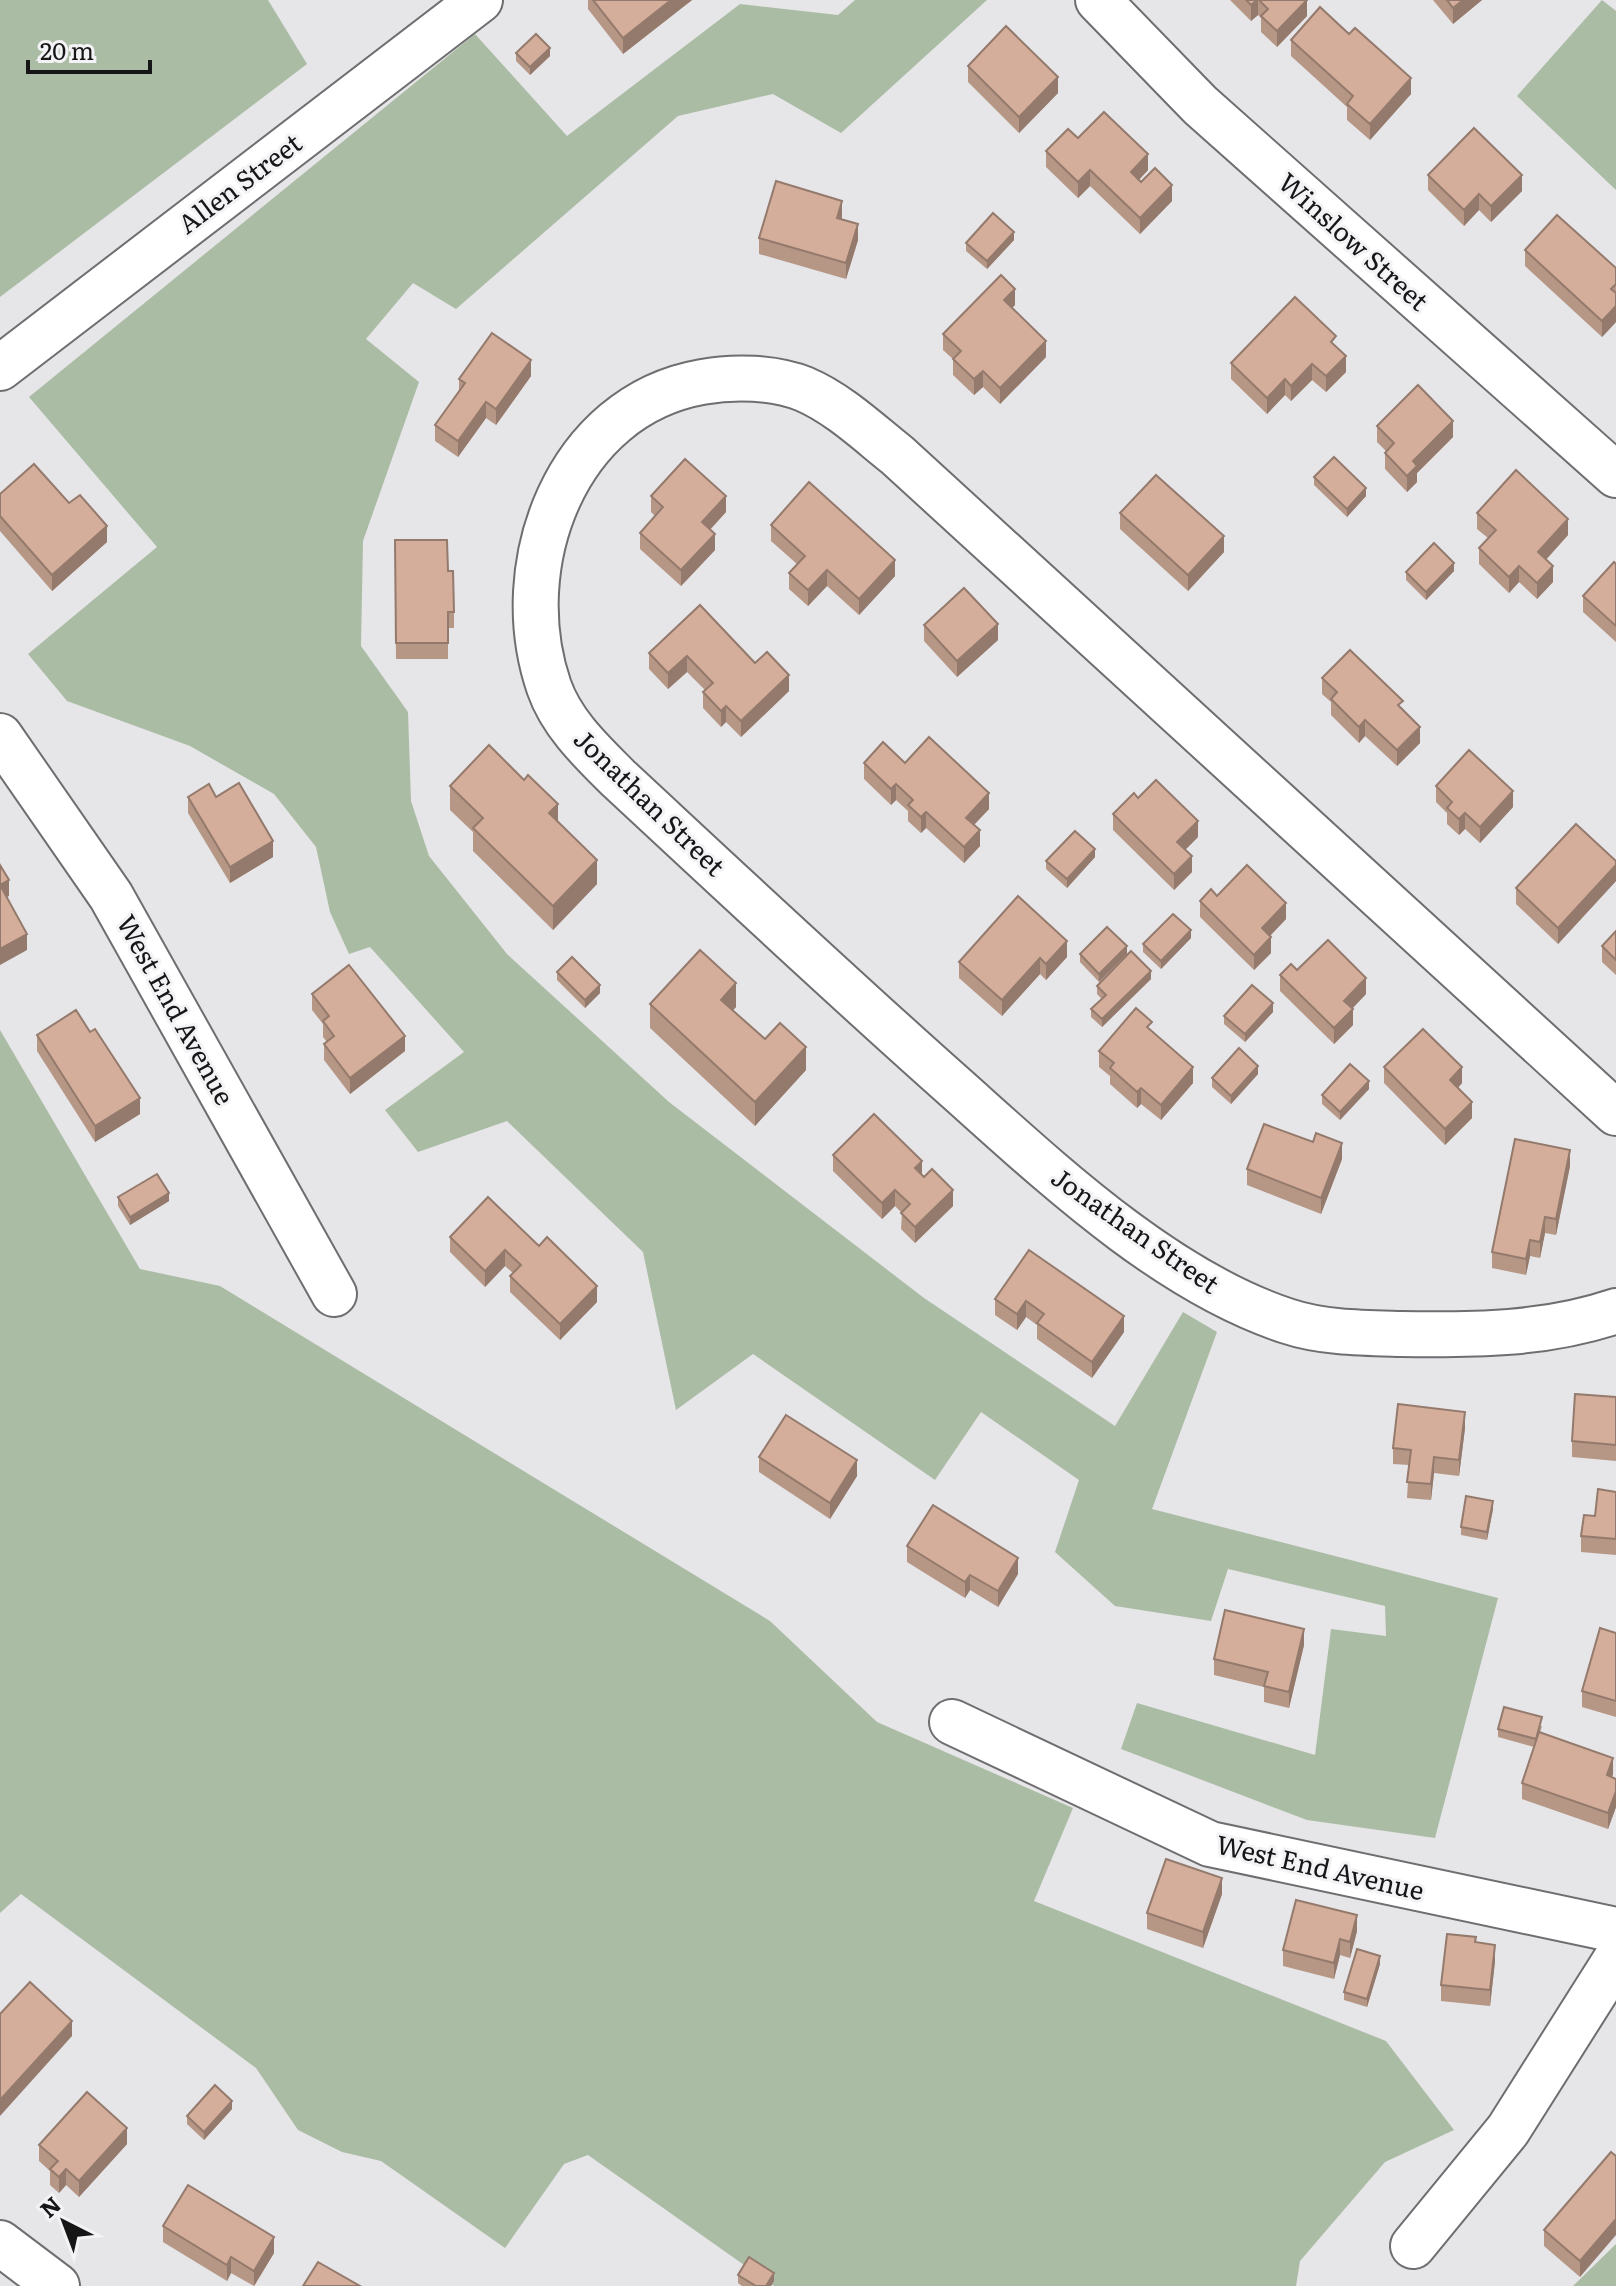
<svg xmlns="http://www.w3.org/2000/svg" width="1616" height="2286" font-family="Literata,serif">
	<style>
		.green { fill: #abbca5 }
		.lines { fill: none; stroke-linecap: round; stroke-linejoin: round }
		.minor-casing { stroke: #6e6d70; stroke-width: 48 }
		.minor { stroke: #fff; stroke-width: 44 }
		.wall { fill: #b69685 }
		.shaded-wall { fill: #947a6c }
		.building { fill: #d4ae9b; stroke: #947a6c; stroke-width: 2 }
		.labels { text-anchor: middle; stroke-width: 6; stroke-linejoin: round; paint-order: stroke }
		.street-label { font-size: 26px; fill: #161617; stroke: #f3f2f5 }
	</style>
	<rect width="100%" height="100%" fill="#e6e5e8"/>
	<g class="green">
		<polygon points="0,0 268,0 307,64 0,297"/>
		<polygon points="855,0 987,0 841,133 773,94 678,116 456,309 413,283 366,339 419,382 363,541 361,646 408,712 411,801 429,856 507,954 669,1102 924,1298 1115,1426 1183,1312 1217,1332 1152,1509 1498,1598 1435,1838 1307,1820 1121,1749 1137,1703 1315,1755 1331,1629 1386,1636 1385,1606 1228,1569 1211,1621 1115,1606 1055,1552 1079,1480 981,1412 935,1480 753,1354 676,1410 643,1252 507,1121 418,1152 385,1110 464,1052 370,947 349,954 330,912 316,847 274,794 190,746 67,701 28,654 157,547 29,397 475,34 567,136 740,4 838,15"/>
		<polygon points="1602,0 1616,11 1616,190 1517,96"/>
		<polygon points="0,1030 140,1269 220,1286 770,1621 877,1722 1073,1808 1034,1901 1386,2041 1454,2130 1385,2162 1300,2261 1296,2286 774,2286 588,2155 564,2164 505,2248 381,2161 342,2152 298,2130 256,2068 21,1894 0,1913"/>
		<polygon points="1616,2244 1616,2286 1573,2286"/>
	</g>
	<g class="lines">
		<g class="minor-casing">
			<g id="minor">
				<polyline points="1098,0 1200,105 1616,475"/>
				<polyline points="0,368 480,0"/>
				<polyline points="0,736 111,896 334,1294"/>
				<path d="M1616,1113l-719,-658c-29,-23 -58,-51 -93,-66 -30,-12 -70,-13 -102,-7 -136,24 -195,183 -153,305 13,37 42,64 69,91 112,104 224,209 339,311 94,84 208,192 330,232 36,12 76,12 114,13 73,1 144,1 215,-23"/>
				<polyline points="952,1722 1210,1844 1616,1930"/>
				<polyline points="0,2243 57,2286"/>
				<polyline points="1413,2246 1508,2130 1616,1959"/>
			</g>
		</g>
		<use href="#minor" class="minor"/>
	</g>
	<g class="wall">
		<polygon points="588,0 692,0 623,54 588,9"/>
		<polygon points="1230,0 1307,0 1307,16 1277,47 1261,32 1261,18 1258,15 1251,21"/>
		<polygon points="1433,0 1482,0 1453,24"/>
		<polygon points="1291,40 1411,94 1370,140 1347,120 1347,107 1291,56"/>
		<polygon points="516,53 550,56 530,75 516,61"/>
		<polygon points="968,66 1058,93 1019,133 968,82"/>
		<polygon points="1046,151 1148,170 1139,180 1172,201 1140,234 1090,186 1078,198 1046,167"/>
		<polygon points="1428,175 1522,191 1491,222 1479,210 1464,226 1428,190"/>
		<polygon points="842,217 841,219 858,240 846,279 759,254 759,238"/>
		<polygon points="1014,240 987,269 966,251 966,243"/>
		<polygon points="1525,250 1616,268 1616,322 1602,337 1525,266"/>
		<polygon points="1015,305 1012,308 1046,357 1000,404 983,387 974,395 953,375 953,359 943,350 943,334"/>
		<polygon points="1336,347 1346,372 1326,392 1312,380 1291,401 1285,395 1267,414 1231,379 1231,363"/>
		<polygon points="531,376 496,425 486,418 458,457 435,441 435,425 459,391 459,379"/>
		<polygon points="1377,426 1453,437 1417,473 1417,482 1407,492 1385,469 1385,453 1386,451 1377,442"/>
		<polygon points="1314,477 1366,496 1347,517 1314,485"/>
		<polygon points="0,494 69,503 107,542 52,591 0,531"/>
		<polygon points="651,496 726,512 710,530 715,550 681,586 640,549 640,533 655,516 651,512"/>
		<polygon points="1120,513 1224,552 1188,591 1120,529"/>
		<polygon points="1477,513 1568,535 1546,560 1553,582 1537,599 1519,582 1509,593 1479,564 1479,548 1488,538 1477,529"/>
		<polygon points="771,525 895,576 859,615 827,586 808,606 789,589 789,573 797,564 771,541"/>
		<polygon points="395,540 448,571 454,612 454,628 448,628 448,659 396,659"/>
		<polygon points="1616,564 1616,642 1583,612 1583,596"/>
		<polygon points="1454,571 1426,600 1406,580 1406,572"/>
		<polygon points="700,605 755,663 789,691 741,737 726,722 721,727 703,708 703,692 705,690 687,672 668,689 649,669 649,653"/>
		<polygon points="924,625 998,640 957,677 924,641"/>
		<polygon points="1322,678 1403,710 1420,743 1397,766 1365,736 1359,743 1331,715 1331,702 1322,694"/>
		<polygon points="864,763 905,763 989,809 974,825 980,846 964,863 926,828 921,833 908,821 908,811 896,800 891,805 864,779"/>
		<polygon points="524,780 558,822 597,884 553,930 473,851 473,832 450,810 450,786"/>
		<polygon points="1436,786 1513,807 1480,843 1465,829 1459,835 1447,824 1447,813 1436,802"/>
		<polygon points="188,797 216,797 273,857 230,883 188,813"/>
		<polygon points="1138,798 1198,837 1185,850 1192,872 1174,890 1113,830 1113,814"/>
		<polygon points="1095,857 1067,888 1046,869 1046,861"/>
		<polygon points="1616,861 1616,881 1558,944 1516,904 1516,888"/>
		<polygon points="1217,896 1286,919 1270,936 1271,953 1254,970 1200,917 1200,901"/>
		<polygon points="1616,931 1616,984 1616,975 1602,962 1602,946"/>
		<polygon points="1191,938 1161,969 1143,952 1143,944"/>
		<polygon points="1080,954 1127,954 1099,982 1080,962"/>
		<polygon points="1067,957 1046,980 1040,974 1002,1016 959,978 959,962"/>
		<polygon points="1297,970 1366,994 1352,1009 1353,1025 1334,1044 1280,991 1280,975"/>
		<polygon points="557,972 600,993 585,1008 557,980"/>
		<polygon points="1151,979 1102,1027 1091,1017 1091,1009 1102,999 1097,994 1097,986"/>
		<polygon points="312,994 405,1051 350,1094 324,1060 324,1044 327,1042 323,1037 323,1024 312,1010"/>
		<polygon points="650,1004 736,1007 733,1010 765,1039 806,1070 755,1126 650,1028"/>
		<polygon points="1273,1012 1245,1042 1224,1024 1224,1016"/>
		<polygon points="1152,1031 1193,1083 1161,1120 1141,1104 1137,1108 1110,1084 1110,1076 1099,1067 1099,1051"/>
		<polygon points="90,1032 140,1114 95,1142 37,1051 37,1035"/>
		<polygon points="1384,1067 1462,1083 1458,1088 1472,1118 1445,1145 1384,1083"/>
		<polygon points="1258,1074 1231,1104 1212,1087 1212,1078"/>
		<polygon points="1369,1089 1340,1120 1322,1104 1322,1095"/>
		<polygon points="833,1155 922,1175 953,1206 915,1243 901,1229 902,1213 895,1206 882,1219 833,1171"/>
		<polygon points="1342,1159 1321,1214 1247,1185 1247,1169"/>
		<polygon points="1570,1166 1556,1235 1545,1233 1540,1258 1530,1256 1526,1275 1492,1268 1492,1252"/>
		<polygon points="118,1197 169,1201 130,1225 118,1206"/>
		<polygon points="488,1197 597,1302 560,1340 510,1292 510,1276 513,1273 505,1266 485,1287 450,1252 450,1237"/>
		<polygon points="1029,1250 1124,1332 1092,1378 1037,1339 1037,1325 1026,1317 1017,1330 995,1315 995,1299"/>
		<polygon points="1616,1397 1616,1461 1572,1457 1572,1441"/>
		<polygon points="1465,1428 1459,1476 1434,1473 1431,1500 1407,1498 1409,1465 1393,1464 1393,1448"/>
		<polygon points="759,1457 857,1476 830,1519 759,1472"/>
		<polygon points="1616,1492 1616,1555 1581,1552 1581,1536 1595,1516"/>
		<polygon points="1493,1509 1487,1540 1461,1535 1461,1527"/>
		<polygon points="907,1546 1018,1574 998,1607 970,1590 965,1598 907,1562"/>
		<polygon points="1616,1633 1616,1717 1582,1707 1582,1691"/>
		<polygon points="1304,1645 1289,1708 1264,1702 1264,1687 1214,1675 1214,1659"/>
		<polygon points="1542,1726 1540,1733 1613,1774 1612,1777 1616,1779 1616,1807 1608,1829 1522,1799 1522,1783 1534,1747 1498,1737 1498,1729"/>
		<polygon points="1222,1894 1203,1948 1147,1929 1147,1913"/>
		<polygon points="1357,1931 1350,1958 1340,1955 1334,1979 1283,1966 1283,1950"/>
		<polygon points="1476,1943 1495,1961 1490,2006 1441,2001 1441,1985"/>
		<polygon points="1380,1964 1367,2007 1344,2000 1344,1992"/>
		<polygon points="232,2109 204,2140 187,2124 187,2116"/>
		<polygon points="127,2144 79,2197 66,2185 59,2193 50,2185 50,2171 39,2161 39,2145"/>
		<polygon points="1611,2152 1580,2277 1544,2246 1544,2230"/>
		<polygon points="163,2226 274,2253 254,2286 231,2273 227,2281 163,2242"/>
		<polygon points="738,2275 774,2281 771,2286 742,2286 738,2283"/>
	</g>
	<g class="shaded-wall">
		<polygon points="671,0 692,0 623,54 623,38"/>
		<polygon points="1257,0 1258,0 1258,15 1251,21 1251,5"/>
		<polygon points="1307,0 1307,16 1277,47 1277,31"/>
		<polygon points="1463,0 1482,0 1453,24 1453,8"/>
		<polygon points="550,48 550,56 530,75 530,67"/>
		<polygon points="1058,77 1058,93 1019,133 1019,117"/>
		<polygon points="1411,78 1411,94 1370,140 1370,124"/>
		<polygon points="1148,154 1148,170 1131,188 1131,172"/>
		<polygon points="1090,170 1090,186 1078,198 1078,182"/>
		<polygon points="1522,175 1522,191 1491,222 1491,206"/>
		<polygon points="1172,185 1172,201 1140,234 1140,218"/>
		<polygon points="1479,194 1479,210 1464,226 1464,210"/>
		<polygon points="842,201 842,217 837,234 837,218"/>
		<polygon points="858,224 858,240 846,279 846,263"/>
		<polygon points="1014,232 1014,240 987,269 987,261"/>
		<polygon points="1015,289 1015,305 1004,316 1004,300"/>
		<polygon points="1616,306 1616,322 1602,337 1602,321"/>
		<polygon points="1046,341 1046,357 1000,404 1000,388"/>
		<polygon points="1346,356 1346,372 1326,392 1326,376"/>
		<polygon points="531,360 531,376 496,425 496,409"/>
		<polygon points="1312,364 1312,380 1291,401 1291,386"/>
		<polygon points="983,371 983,387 974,395 974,379"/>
		<polygon points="1285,379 1285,395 1267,414 1267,398"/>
		<polygon points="486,402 486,418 458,457 458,441"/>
		<polygon points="1453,421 1453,437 1417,473 1417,482 1407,492 1407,476 1413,461"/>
		<polygon points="1366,488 1366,496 1347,517 1347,509"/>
		<polygon points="726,496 726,512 702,538 702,522"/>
		<polygon points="1568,519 1568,535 1538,568 1538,552"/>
		<polygon points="107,526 107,542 52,591 52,575"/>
		<polygon points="715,534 715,550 681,586 681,570"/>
		<polygon points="1224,536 1224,552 1188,591 1188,575"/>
		<polygon points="895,560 895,576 859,615 859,599"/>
		<polygon points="1454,563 1454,571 1426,600 1426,592"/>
		<polygon points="1519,566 1519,582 1509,593 1509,577"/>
		<polygon points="1553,566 1553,582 1537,599 1537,583"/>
		<polygon points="827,570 827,586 808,606 808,590"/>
		<polygon points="998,624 998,640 957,677 957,661"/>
		<polygon points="687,656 687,672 668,689 668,673"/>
		<polygon points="789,675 789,691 741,737 741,721"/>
		<polygon points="726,706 726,722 721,727 721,711"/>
		<polygon points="1365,720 1365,736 1359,743 1359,727"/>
		<polygon points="1420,727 1420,743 1397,766 1397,750"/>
		<polygon points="896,784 896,800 891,805 891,789"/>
		<polygon points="1513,791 1513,807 1480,843 1480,827"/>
		<polygon points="989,793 989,809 966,833 966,818"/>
		<polygon points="558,804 558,828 549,813"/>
		<polygon points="926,812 926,828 921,833 921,817"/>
		<polygon points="1465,813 1465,829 1459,835 1459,819"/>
		<polygon points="1198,821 1198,837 1177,858 1177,842"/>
		<polygon points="980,830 980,846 964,863 964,847"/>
		<polygon points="273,841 273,857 230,883 230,867"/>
		<polygon points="1095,849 1095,857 1067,888 1067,879"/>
		<polygon points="1192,856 1192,872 1174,890 1174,874"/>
		<polygon points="597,860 597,884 553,930 553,906"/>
		<polygon points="1616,865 1616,881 1558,944 1558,928"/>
		<polygon points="9,880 9,896 0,901 0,885"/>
		<polygon points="1286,903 1286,919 1262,944 1262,928"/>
		<polygon points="1191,930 1191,938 1161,969 1161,961"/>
		<polygon points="27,934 27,950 0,965 0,949"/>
		<polygon points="1271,937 1271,953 1254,970 1254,955"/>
		<polygon points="1067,941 1067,957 1046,980 1046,964"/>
		<polygon points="1127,946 1127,954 1099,982 1099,974"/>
		<polygon points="1040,958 1040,974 1002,1016 1002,1000"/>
		<polygon points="1151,971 1151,979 1102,1027 1102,1019"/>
		<polygon points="1366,978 1366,994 1344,1017 1344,1001"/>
		<polygon points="736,983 736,1007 721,1023 721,1000"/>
		<polygon points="600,985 600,993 585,1008 585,1000"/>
		<polygon points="1273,1003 1273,1012 1245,1042 1245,1034"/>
		<polygon points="1353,1009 1353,1025 1334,1044 1334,1028"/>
		<polygon points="405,1036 405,1051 350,1094 350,1078"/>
		<polygon points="806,1047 806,1070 755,1126 755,1102"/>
		<polygon points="1258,1066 1258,1074 1231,1104 1231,1096"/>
		<polygon points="1193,1067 1193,1083 1161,1120 1161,1105"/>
		<polygon points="1462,1067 1462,1083 1450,1096 1450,1080"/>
		<polygon points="1369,1081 1369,1089 1340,1120 1340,1112"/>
		<polygon points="1141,1088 1141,1104 1137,1108 1137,1092"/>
		<polygon points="140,1098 140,1114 95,1142 95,1126"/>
		<polygon points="1472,1102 1472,1118 1445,1145 1445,1129"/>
		<polygon points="1342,1143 1342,1159 1321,1214 1321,1198"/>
		<polygon points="1570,1150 1570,1166 1556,1235 1556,1219"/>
		<polygon points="922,1161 922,1177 915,1168"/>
		<polygon points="895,1190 895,1206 882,1219 882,1203"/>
		<polygon points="953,1190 953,1206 915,1243 915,1227"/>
		<polygon points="169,1193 169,1201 130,1225 130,1217"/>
		<polygon points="1545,1217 1545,1233 1540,1258 1540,1242"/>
		<polygon points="1530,1240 1530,1256 1526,1275 1526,1259"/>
		<polygon points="505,1250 505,1266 485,1287 485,1271"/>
		<polygon points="597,1286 597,1302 560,1340 560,1324"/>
		<polygon points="1026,1301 1026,1317 1017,1330 1017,1314"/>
		<polygon points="1124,1316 1124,1332 1092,1378 1092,1362"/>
		<polygon points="1465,1412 1465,1428 1459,1476 1459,1460"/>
		<polygon points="1434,1457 1434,1473 1431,1500 1431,1484"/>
		<polygon points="857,1460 857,1476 830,1519 830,1503"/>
		<polygon points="1493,1501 1493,1509 1487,1540 1487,1532"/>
		<polygon points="1018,1558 1018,1574 998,1607 998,1591"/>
		<polygon points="970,1575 970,1590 965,1598 965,1582"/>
		<polygon points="1304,1629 1304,1645 1289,1708 1289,1692"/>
		<polygon points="1613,1758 1613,1774 1607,1791 1607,1775"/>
		<polygon points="1616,1791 1616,1807 1608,1829 1608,1813"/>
		<polygon points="1222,1878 1222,1894 1203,1948 1203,1932"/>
		<polygon points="1357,1915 1357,1931 1350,1958 1350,1942"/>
		<polygon points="1340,1939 1340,1955 1334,1979 1334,1963"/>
		<polygon points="1495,1945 1495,1961 1490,2006 1490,1990"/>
		<polygon points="1380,1956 1380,1964 1367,2007 1367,1999"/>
		<polygon points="72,2021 72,2036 0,2116 0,2100"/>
		<polygon points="232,2101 232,2109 204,2140 204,2132"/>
		<polygon points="127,2128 127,2144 79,2197 79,2181"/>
		<polygon points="66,2169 66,2185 59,2193 59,2177"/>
		<polygon points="1616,2219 1616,2235 1580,2277 1580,2261"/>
		<polygon points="274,2237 274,2253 254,2286 254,2271"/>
		<polygon points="231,2257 231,2273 227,2281 227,2265"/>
		<polygon points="774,2273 774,2281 771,2286 766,2286"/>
	</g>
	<g class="building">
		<polygon points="593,0 671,0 623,38"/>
		<polygon points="1246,0 1257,0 1251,5"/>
		<polygon points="1259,0 1307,0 1277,31 1261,16 1268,9"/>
		<polygon points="1447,0 1463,0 1453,8"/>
		<polygon points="1320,7 1349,34 1355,28 1411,78 1370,124 1347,104 1353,96 1291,40"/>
		<polygon points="1006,26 1058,77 1019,117 968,66"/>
		<polygon points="536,34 550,48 530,67 516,53"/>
		<polygon points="1104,112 1148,154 1131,172 1141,182 1155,168 1172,185 1140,218 1090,170 1078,182 1046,151 1068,129 1078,138"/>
		<polygon points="1474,128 1522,175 1491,206 1479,194 1464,210 1428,175"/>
		<polygon points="776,181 842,201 837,218 858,224 846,263 759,238"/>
		<polygon points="993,213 1014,232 987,261 966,243"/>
		<polygon points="1557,215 1616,268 1616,284 1611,289 1616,293 1616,306 1602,321 1525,250"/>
		<polygon points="1001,275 1015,289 1004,300 1046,341 1000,388 983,371 974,379 953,359 961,351 943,334"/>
		<polygon points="1295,297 1336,336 1331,342 1346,356 1326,376 1312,364 1291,386 1285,379 1267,398 1231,363"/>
		<polygon points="492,333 531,360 496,409 486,402 458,441 435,425 465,383 459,379"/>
		<polygon points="1418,385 1453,421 1413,461 1417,466 1407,476 1385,453 1394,443 1377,426"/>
		<polygon points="1334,457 1366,488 1347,509 1314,477"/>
		<polygon points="685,459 726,496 702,522 715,534 681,570 640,533 663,507 651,496"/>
		<polygon points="34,464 69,503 80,495 107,526 52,575 0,516 0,494"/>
		<polygon points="1516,470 1568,519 1538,552 1553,566 1537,583 1519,566 1509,577 1479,548 1496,530 1477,513"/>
		<polygon points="1156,475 1224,536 1188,575 1120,513"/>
		<polygon points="809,482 895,560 859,599 827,570 808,590 789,573 805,556 771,525"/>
		<polygon points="395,540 447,540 448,571 453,571 454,612 448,612 448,643 396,643"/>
		<polygon points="1434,543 1454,563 1426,592 1406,572"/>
		<polygon points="1614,562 1616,564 1616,626 1583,596"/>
		<polygon points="964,588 998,624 957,661 924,625"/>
		<polygon points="700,605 755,663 767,652 789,675 741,721 726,706 721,711 703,692 713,683 687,656 668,673 649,653"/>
		<polygon points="1350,650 1403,701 1398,705 1420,727 1397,750 1365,720 1359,727 1331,699 1337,692 1322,678"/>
		<polygon points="929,737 989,793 966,818 980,830 964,847 926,812 921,817 908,805 913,800 896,784 891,789 864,763 883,742 905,763"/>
		<polygon points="489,745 524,780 528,775 558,804 549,813 597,860 553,906 473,828 483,818 450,786"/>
		<polygon points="1469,750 1513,791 1480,827 1465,813 1459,819 1447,808 1452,802 1436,786"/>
		<polygon points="1156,780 1198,821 1177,842 1192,856 1174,874 1113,814 1134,793 1138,798"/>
		<polygon points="239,783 273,841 230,867 188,797 209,784 216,797"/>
		<polygon points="1576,824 1616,861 1616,865 1558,928 1516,888"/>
		<polygon points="1075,831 1095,849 1067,879 1046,861"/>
		<polygon points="0,865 9,880 0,885"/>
		<polygon points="1247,865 1286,903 1262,928 1271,937 1254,955 1200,901 1211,889 1217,896"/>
		<polygon points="0,885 27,934 0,949"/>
		<polygon points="1018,896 1067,941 1046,964 1040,958 1002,1000 959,962"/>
		<polygon points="1173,914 1191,930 1161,961 1143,944"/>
		<polygon points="1107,927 1127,946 1099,974 1080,954"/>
		<polygon points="1616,931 1616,960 1602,946"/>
		<polygon points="1328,940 1366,978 1344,1001 1353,1009 1334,1028 1280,975 1291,964 1297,970"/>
		<polygon points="700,950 736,983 721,1000 765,1039 780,1023 806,1047 755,1102 650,1004"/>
		<polygon points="1131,951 1151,971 1102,1019 1091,1009 1106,995 1097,986"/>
		<polygon points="572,957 600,985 585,1000 557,972"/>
		<polygon points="349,965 405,1036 350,1078 324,1044 334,1036 323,1021 329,1016 312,994"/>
		<polygon points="1252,985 1273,1003 1245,1034 1224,1016"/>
		<polygon points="1136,1008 1152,1022 1147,1027 1193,1067 1161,1105 1141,1088 1137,1092 1110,1068 1114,1063 1099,1051"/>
		<polygon points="76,1010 90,1032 95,1029 140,1098 95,1126 37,1035"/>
		<polygon points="1423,1029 1462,1067 1450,1080 1472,1102 1445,1129 1384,1067"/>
		<polygon points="1239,1048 1258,1066 1231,1096 1212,1078"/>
		<polygon points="1350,1064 1369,1081 1340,1112 1322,1095"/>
		<polygon points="874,1114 922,1161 915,1168 924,1177 932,1169 953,1190 915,1227 901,1213 910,1204 895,1190 882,1203 833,1155"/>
		<polygon points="1264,1124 1313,1142 1316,1133 1342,1143 1321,1198 1247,1169"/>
		<polygon points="1515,1139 1570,1150 1556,1219 1545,1217 1540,1242 1530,1240 1526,1259 1492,1252"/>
		<polygon points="157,1174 169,1193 130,1217 118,1197"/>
		<polygon points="488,1197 539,1246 547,1237 597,1286 560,1324 510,1276 521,1265 505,1250 485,1271 450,1237"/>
		<polygon points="1029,1250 1124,1316 1092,1362 1037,1323 1044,1314 1026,1301 1017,1314 995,1299"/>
		<polygon points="1575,1394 1616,1397 1616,1445 1572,1441"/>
		<polygon points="1398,1404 1465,1412 1459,1460 1434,1457 1431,1484 1407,1482 1411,1450 1393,1448"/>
		<polygon points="786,1415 857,1460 830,1503 759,1457"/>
		<polygon points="1598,1489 1616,1492 1616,1539 1581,1536 1584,1515 1595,1516"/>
		<polygon points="1466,1496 1493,1501 1487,1532 1461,1527"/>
		<polygon points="933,1505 1018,1558 998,1591 970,1575 965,1582 907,1546"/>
		<polygon points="1225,1610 1304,1629 1289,1692 1264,1686 1268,1672 1214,1659"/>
		<polygon points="1600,1628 1616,1633 1616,1701 1582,1691"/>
		<polygon points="1504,1707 1542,1717 1536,1739 1498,1729"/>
		<polygon points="1539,1732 1613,1758 1607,1775 1616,1779 1616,1791 1608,1813 1522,1783"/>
		<polygon points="1166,1859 1222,1878 1203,1932 1147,1913"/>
		<polygon points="1296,1900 1357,1915 1350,1942 1340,1939 1334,1963 1283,1950"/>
		<polygon points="1447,1934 1476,1937 1475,1942 1495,1945 1490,1990 1441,1985"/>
		<polygon points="1357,1949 1380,1956 1367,1999 1344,1992"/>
		<polygon points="30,1982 72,2021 0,2100 0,2014"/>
		<polygon points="215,2085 232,2101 204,2132 187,2116"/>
		<polygon points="87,2092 127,2128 79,2181 66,2169 59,2177 50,2169 58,2161 39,2145"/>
		<polygon points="1611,2152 1616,2156 1616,2219 1580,2261 1544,2230"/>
		<polygon points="188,2185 274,2237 254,2271 231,2257 227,2265 163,2226"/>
		<polygon points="749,2257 774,2273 766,2286 756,2286 738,2275"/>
		<polygon points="318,2262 360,2286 303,2286"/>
	</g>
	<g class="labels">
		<g class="street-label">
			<text transform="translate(240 184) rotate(-37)" y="9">Allen Street</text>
			<text transform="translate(1353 242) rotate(42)" y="9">Winslow Street</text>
			<text transform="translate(649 803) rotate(44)" y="9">Jonathan Street</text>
			<text transform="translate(175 1010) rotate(61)" y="9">West End Avenue</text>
			<text transform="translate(1135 1231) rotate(35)" y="9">Jonathan Street</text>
			<text transform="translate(1320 1868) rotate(13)" y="9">West End Avenue</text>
		</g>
	</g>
	<g transform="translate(64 2222) rotate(318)" stroke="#f3f2f5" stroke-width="6" paint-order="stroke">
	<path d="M0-6L14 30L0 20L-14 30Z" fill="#161617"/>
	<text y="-12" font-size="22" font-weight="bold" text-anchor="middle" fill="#161617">N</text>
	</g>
	<path d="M28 60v12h122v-12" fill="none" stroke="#161617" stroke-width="4"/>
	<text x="40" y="60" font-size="24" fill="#161617" stroke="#f3f2f5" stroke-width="6" paint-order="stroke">20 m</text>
</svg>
